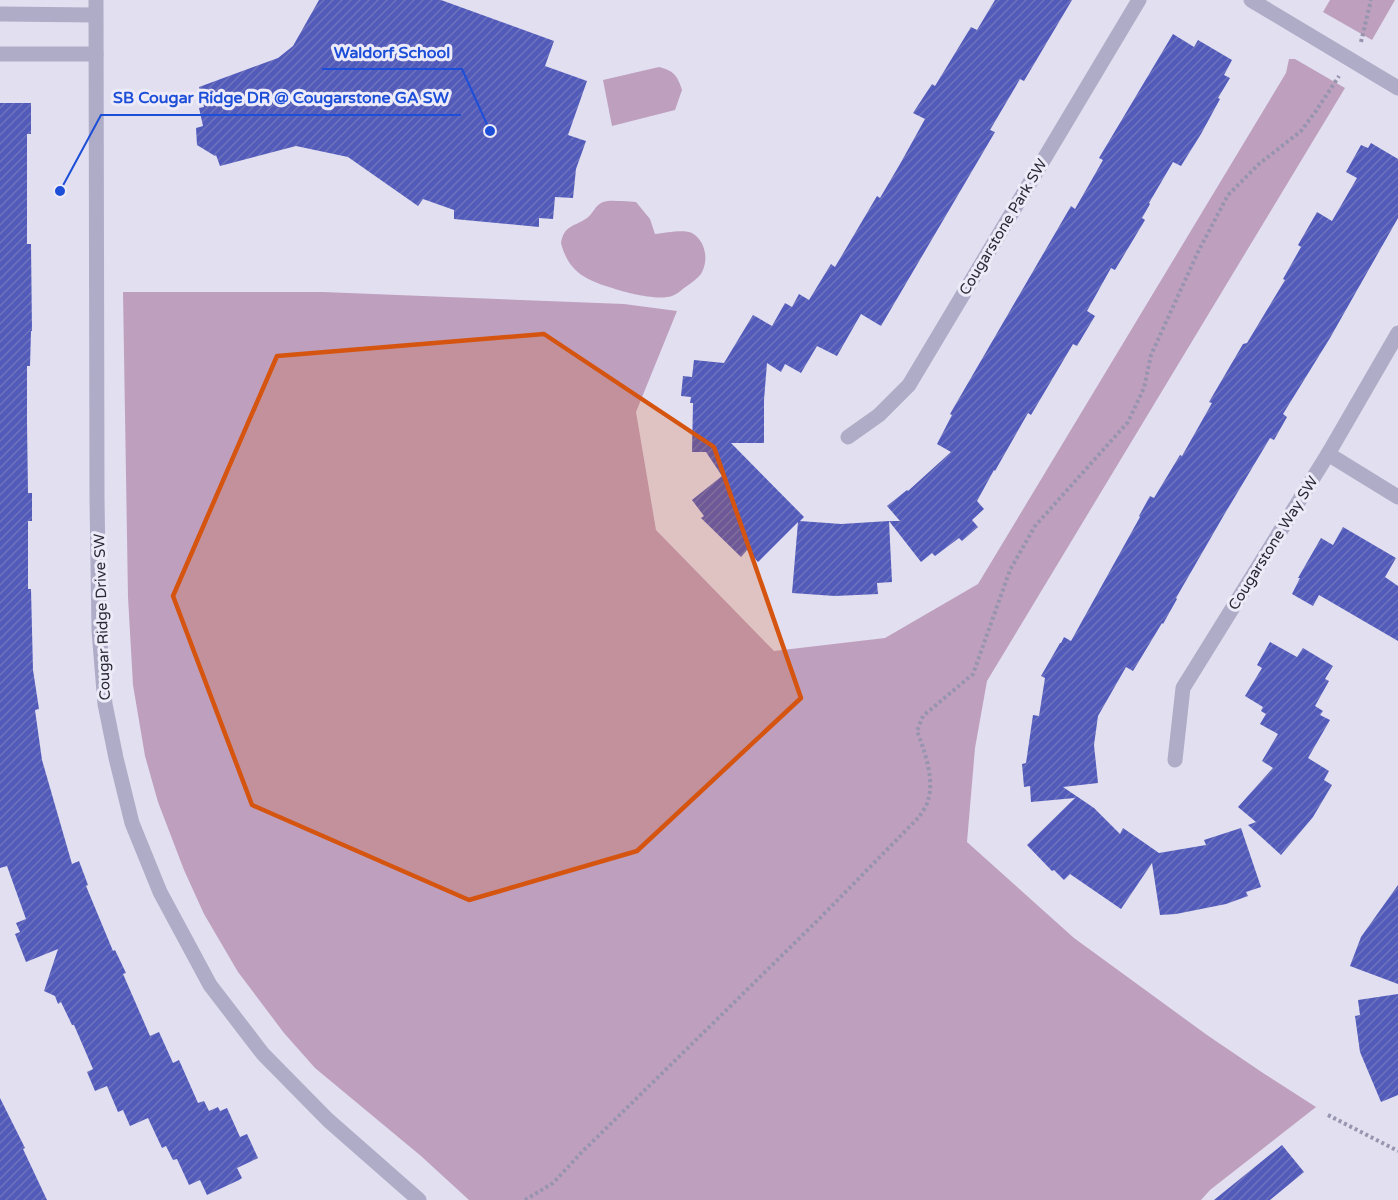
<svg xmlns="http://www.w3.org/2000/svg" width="1398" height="1200" font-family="'Varela Round',sans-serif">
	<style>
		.park { fill: #bea0be }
		.building { fill: url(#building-hatch) }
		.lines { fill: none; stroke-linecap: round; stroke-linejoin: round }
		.path { stroke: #9794b0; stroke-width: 4; stroke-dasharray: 3 3; stroke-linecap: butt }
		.minor { stroke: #afacc7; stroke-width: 15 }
		.marked { fill: #d55410; fill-opacity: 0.2; stroke: #d55410; stroke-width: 4.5; stroke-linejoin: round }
		.labels { text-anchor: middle; stroke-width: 6; stroke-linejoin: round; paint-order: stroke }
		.street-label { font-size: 15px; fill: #2a2a36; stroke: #eeebf8 }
		.leader { fill: none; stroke: #1d4ed8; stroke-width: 2 }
		.callout-dot { fill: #1d4ed8; stroke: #eeebf8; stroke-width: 2 }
		.callout-label { font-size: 16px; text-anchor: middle; font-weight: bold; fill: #1d4ed8; stroke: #eeebf8; stroke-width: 6; stroke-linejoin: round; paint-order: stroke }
	</style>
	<defs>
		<pattern id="building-hatch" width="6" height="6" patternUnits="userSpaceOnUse" patternTransform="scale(1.5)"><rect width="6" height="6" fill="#535bba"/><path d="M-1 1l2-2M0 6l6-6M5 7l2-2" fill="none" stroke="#6e74bc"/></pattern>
	</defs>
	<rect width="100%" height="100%" fill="#e2dff0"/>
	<g class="park">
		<polygon points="1330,0 1395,0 1372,40 1323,12"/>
		<polygon points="1289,59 1295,59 1345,88 987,681 975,748 967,842 1074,938 1207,1035 1263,1073 1316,1107 1210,1190 1201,1200 469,1200 421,1156 315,1068 284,1033 238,972 204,914 184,870 158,802 145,756 133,685 128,597 123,292 323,292 624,304 677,311 636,412 656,530 774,651 885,638 978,584 1286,73"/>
		<path d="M659,67c15,4 18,8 23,23l-7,20 -63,16 -9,-46z"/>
		<path d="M623,201l13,1 14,17 5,15c11,-1 28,-5 37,-1 14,8 17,28 9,41 -4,5 -9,8 -14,12 -5,3 -9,8 -15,10 -15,5 -49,-4 -63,-9 -26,-8 -41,-17 -48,-44 3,-18 13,-16 26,-25 6,-4 8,-13 16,-16 6,-2 14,-1 20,-1z"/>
	</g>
	<g class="building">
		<polygon points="319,0 441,0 554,41 545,66 587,81 568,135 586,141 576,169 573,198 555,197 553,219 539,218 539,227 454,219 454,210 423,199 418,206 348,157 296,146 220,166 216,155 215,156 197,145 196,128 203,126 199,108 204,107 199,87 278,58 293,46"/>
		<polygon points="995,0 1072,0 1024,81 1020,79 990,130 995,132 881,326 861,314 837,356 817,346 801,373 785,364 781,372 767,363 764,400 764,443 731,443 804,517 800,521 841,524 889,521 892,582 877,583 878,594 835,596 792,593 798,522 758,562 747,550 741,557 701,518 704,516 692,500 722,476 706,452 692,452 693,403 690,403 691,397 681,396 683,376 692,377 694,360 724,363 753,315 772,326 785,303 792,307 799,294 809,300 831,264 835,267 877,196 880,198 900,164 925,119 913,113 932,84 935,86 971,27 977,30"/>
		<polygon points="1173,34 1194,47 1198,40 1232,60 1224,75 1230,78 1218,98 1220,99 1201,134 1181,166 1173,162 1149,203 1150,204 1142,218 1145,220 1115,270 1111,268 1087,311 1095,316 1077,346 1073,344 1031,415 1028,413 995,471 994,470 977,501 984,509 972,520 978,527 962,541 959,538 935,556 932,553 921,562 889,521 900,521 887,506 907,490 908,491 951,452 937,444 952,415 950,414 1071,206 1075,209 1103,160 1099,158"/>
		<polygon points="0,103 31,103 31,134 27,134 27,244 31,244 32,331 31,331 30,366 27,366 27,422 28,493 32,493 32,521 28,521 28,589 31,589 33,670 39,709 35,710 42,760 72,864 79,861 88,885 86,886 113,951 115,950 126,973 123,974 150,1036 159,1032 173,1063 179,1060 198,1103 204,1101 209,1111 218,1107 220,1111 227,1108 240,1137 247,1134 258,1158 237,1168 242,1178 239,1180 207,1195 200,1180 189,1185 177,1159 173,1160 166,1146 162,1148 148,1118 130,1126 123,1110 118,1112 107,1086 95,1091 87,1072 93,1069 74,1025 72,1025 61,1002 58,1004 55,996 44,991 58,949 26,962 15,934 20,932 16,923 26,919 7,866 0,868"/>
		<polygon points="1371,143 1398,159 1398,218 1330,338 1283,414 1287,417 1274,440 1270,438 1224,515 1176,598 1177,599 1163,624 1162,623 1133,671 1126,667 1098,716 1094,745 1098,783 1063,787 1094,808 1120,834 1123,828 1159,853 1206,845 1204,840 1241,828 1261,887 1246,892 1248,896 1226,904 1176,914 1160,915 1152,863 1121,909 1070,874 1064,880 1054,870 1052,871 1027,845 1075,798 1031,802 1030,786 1024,787 1022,764 1026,763 1033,715 1039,716 1045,678 1041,676 1060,643 1061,643 1064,637 1071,641 1140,517 1139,516 1150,496 1154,498 1180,455 1182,456 1212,403 1209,402 1243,344 1247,343 1285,280 1283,279 1301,247 1298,245 1317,212 1332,221 1357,178 1346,172 1361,145 1368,148"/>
		<polygon points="1343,527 1396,558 1385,577 1398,586 1398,641 1319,595 1313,606 1292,594 1300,578 1298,578 1321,538 1333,545"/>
		<polygon points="1270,642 1297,657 1303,648 1333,666 1325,679 1329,681 1315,706 1323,711 1320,715 1330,720 1308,758 1329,771 1324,780 1332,785 1313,817 1281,855 1248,825 1256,822 1238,807 1273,768 1262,761 1278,734 1260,724 1266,714 1261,711 1263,707 1245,696 1262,668 1257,665"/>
		<polygon points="1398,885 1398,984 1350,966 1361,937"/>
		<polygon points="1398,994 1398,1095 1381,1102 1360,1052 1355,1016 1360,1015 1358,1000"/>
		<polygon points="0,1098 25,1148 23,1149 47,1200 0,1200"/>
		<polygon points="1282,1145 1304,1172 1270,1200 1214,1200"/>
	</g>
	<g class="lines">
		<g class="path">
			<polyline points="1361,42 1371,0"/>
			<polyline points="1328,1115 1398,1151"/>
			<path d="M525,1200l28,-17 29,-31 238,-234 99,-101c3,-5 8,-11 9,-17 7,-20 -4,-51 -11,-69l6,-15 50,-42 37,-104 25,-44 93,-104 16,-34 7,-33 47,-103 30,-57 31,-31 42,-33 15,-20 23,-35"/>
		</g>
		<g class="minor">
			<polyline points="96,0 97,498 99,631 105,704 116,758 132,823 160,892 210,985 263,1054 328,1120 419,1200"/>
			<polyline points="1251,0 1398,88"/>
			<polyline points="0,14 95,15"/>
			<polyline points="0,54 96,54"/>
			<polyline points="848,437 879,415 909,385 1139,0"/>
			<polyline points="1328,454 1398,497"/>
			<polyline points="1175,760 1183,688 1328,454 1398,333"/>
		</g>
	</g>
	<path class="marked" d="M544,334l170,113 87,251 -164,153 -168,49 -217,-95 -79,-209 104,-240z"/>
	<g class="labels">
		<g class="street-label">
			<text transform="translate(1003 227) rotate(-59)" y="5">Cougarstone Park SW</text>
			<text transform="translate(1273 543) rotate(-58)" y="5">Cougarstone Way SW</text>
			<text transform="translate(102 617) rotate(-92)" y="5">Cougar Ridge Drive SW</text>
		</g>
	</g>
	<path class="leader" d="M490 131L462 69H322M60 191L101 115H461"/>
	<g class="callout-dot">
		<circle cx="490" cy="131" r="6"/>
		<circle cx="60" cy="191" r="6"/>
	</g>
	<g class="callout-label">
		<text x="392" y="58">Waldorf School</text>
		<text x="281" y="103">SB Cougar Ridge DR @ Cougarstone GA SW</text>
	</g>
</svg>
